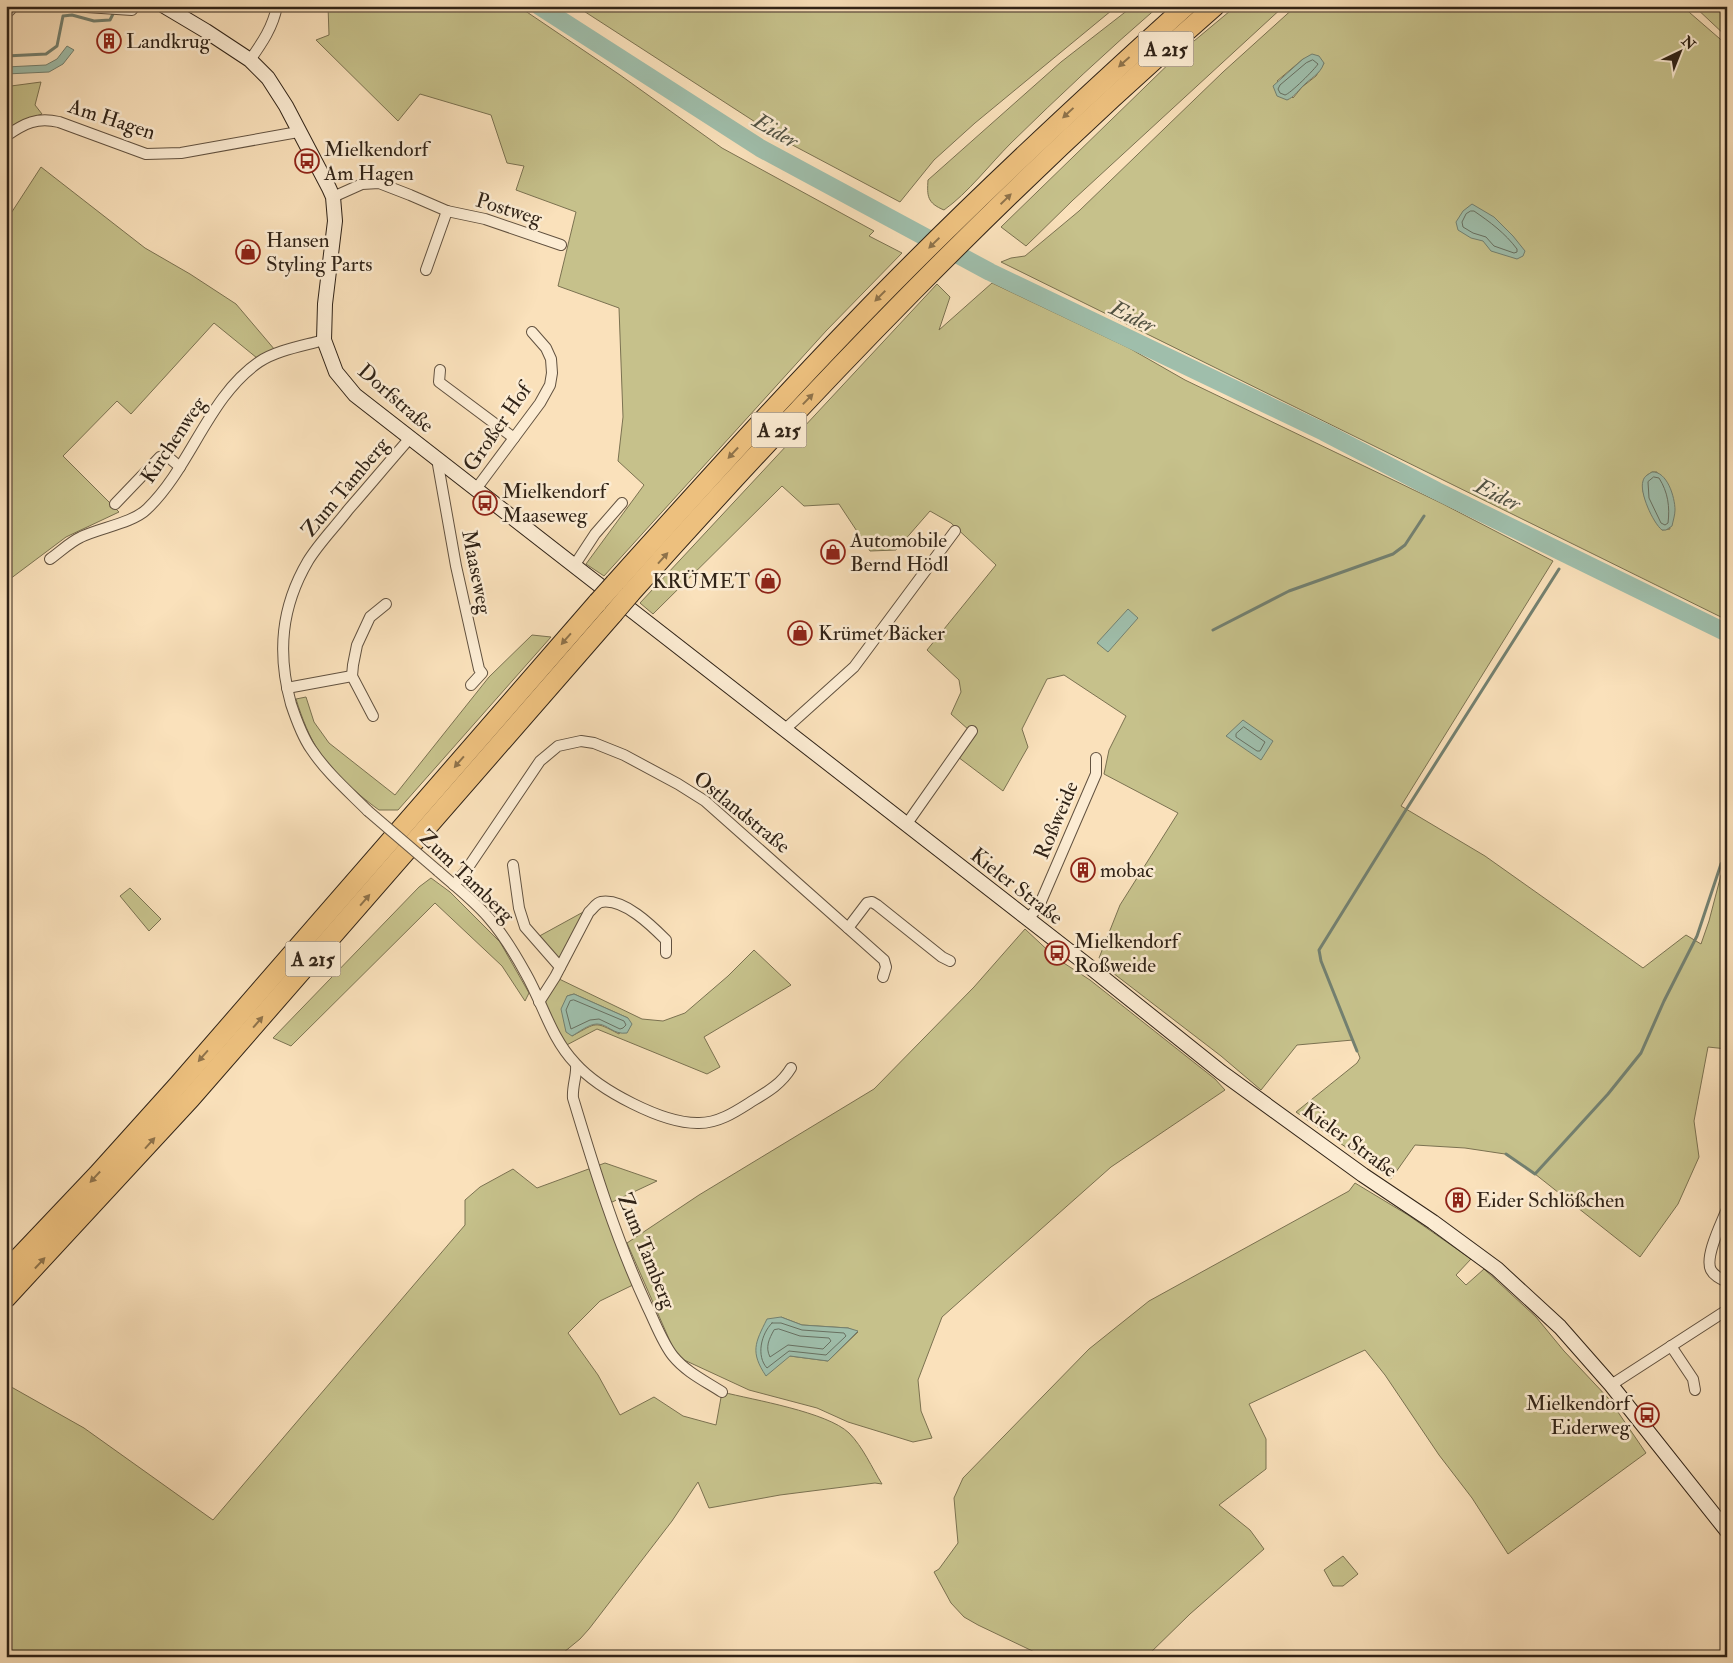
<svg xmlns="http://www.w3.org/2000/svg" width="1733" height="1663" font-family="'IM FELL Double Pica',serif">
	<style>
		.green { fill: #c6c18b; stroke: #7b7251; fill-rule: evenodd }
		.water { fill: #9fbeab; stroke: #738070 }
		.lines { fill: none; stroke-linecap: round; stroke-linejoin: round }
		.shore { stroke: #687061; stroke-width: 1 }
		.stream { stroke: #738070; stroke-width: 3 }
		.river { stroke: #9fbeab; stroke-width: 18 }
		.street-casing { stroke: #625240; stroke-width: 12 }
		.secondary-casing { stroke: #302317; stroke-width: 16 }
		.highway-casing { stroke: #302317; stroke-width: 21 }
		.street { stroke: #fcecd3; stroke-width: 10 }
		.secondary { stroke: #fcecd3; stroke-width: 14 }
		.highway { stroke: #edc07e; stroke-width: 19 }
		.street-bridge-casing { stroke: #625240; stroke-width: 12; stroke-linecap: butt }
		.highway-bridge-casing { stroke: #302317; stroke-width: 21; stroke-linecap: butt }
		.street-bridge { stroke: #fcecd3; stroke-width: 10 }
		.highway-bridge { stroke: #edc07e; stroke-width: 19 }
		.oneway { fill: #8e724a }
		.labels { text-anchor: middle; stroke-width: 5; stroke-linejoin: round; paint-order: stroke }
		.shield { fill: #fcecd3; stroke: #6d5f4f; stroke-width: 1 }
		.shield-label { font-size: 20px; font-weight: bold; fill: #302317 }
		.poi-label { font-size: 21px; fill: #302317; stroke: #fcecd3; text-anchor: start }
		.street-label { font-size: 21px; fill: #302317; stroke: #fcecd3 }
		.water-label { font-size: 22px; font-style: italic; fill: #515243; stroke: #fcecd3 }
	</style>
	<rect width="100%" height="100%" fill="#fae1bb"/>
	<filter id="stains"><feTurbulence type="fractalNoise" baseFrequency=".004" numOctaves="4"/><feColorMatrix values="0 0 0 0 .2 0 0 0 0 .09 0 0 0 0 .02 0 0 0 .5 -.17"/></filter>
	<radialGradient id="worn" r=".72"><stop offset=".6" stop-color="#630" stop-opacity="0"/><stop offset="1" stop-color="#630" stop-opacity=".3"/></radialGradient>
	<g class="green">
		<polygon points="328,6 518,6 620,75 722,148 874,231 869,236 902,253 826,331 604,576 586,564 644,485 618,461 623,417 619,308 558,286 576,212 516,190 524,166 507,163 491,115 420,94 398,121 316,40 329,35"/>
		<polygon points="576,6 1117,6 975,123 934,160 900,202 783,140"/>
		<path d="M1133,6h26c-51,44 -100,90 -148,137 -21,21 -43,50 -67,67 -17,-7 -17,-14 -16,-30l133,-118z"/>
		<polygon points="1236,6 1284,6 1073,200 1026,246 1001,227 1182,51"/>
		<path d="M1296,6h386l45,39v575l-726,-358 10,-4 14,-2 54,-45 144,-139zM1303,59l21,4 -8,13 -14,11 -9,11 -16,-17zM1652,472h5l13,57 -8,1 -17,-31 -2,-8 3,-15z"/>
		<polygon points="1694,6 1727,6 1727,37"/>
		<polygon points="41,82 35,105 42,114 19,122 6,130 6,85 11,86"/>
		<polygon points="41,167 145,248 190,274 236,304 275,350 257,358 214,323 131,414 117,401 63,456 119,512 66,537 6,582 6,221"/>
		<polygon points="992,283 1129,348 1185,380 1443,504 1553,561 1401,806 1485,856 1643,968 1686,935 1701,944 1709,921 1721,875 1727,867 1727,1049 1708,1047 1694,1121 1699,1157 1678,1204 1640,1257 1535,1174 1505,1154 1465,1148 1415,1145 1391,1179 1296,1112 1357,1063 1360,1058 1353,1040 1297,1045 1261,1090 1221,1056 1113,973 1115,970 1099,958 1120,905 1178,813 1104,774 1109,750 1126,716 1064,675 1047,679 1022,729 1028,747 1003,791 958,757 969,730 951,714 961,692 959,680 927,650 996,565 951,523 930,511 896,550 870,551 839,504 804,506 782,486 653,614 640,603 937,284 950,297 939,330"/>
		<path d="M532,635l19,2 -153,173h-19c-21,-15 -44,-36 -59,-57 -11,-16 -18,-35 -24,-54l10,-2 8,25 15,21 66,52 94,-118z"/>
		<polygon points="431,878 450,892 500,942 529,993 525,1001 502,966 435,903 291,1046 273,1038 419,887"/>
		<polygon points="130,888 161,919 149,931 120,896"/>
		<polygon points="596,905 560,967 534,939"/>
		<path d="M1025,929l31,29 34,22 125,99 10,11 -114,77 -169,150 -24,63 3,31 11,27 -19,4 -65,-20 -31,-14 -68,-18 -67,-31 -9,-11 -46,-105 72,-48 175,-106 100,-102zM781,1317l21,8 46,3 10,4 -30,29 -38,-5z"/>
		<path d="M754,950l37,35 -87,52 16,30 -13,7 -110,-45 -36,19 -22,-46 16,-25 87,42 21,2 22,-8 43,-37zM574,994l54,24 -9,16c-25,-13 -21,-12 -47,2l-5,-40z"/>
		<path d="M605,1163l52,18 -49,23 29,79 -37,18 -32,32 30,42 22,40 34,-18 29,19 33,9 6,-33c32,8 105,20 127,41 14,14 23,35 33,51l-7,-1 -95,12 -71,13 -11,-26 -26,39 -83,108 -9,10 -22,18h-552v-273l78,44 129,92 252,-295v-25l15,-13 33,-18 24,19z"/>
		<polygon points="1355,1183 1408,1215 1471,1259 1456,1275 1466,1285 1484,1269 1536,1317 1564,1351 1609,1399 1646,1453 1508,1554 1472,1498 1439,1455 1385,1375 1365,1350 1249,1404 1266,1439 1266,1469 1219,1505 1250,1530 1264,1549 1190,1614 1146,1657 1045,1657 978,1625 964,1617 951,1603 934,1572 939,1569 958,1543 954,1498 963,1478 1089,1349 1149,1301 1349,1191"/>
		<polygon points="1343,1556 1358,1574 1343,1586 1333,1586 1324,1570"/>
	</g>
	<g class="water">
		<polygon points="67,46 74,50 63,64 49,72 6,74 6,67 46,65 57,59"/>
		<path d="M1312,54l7,2 5,7c-4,12 -14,15 -22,24 -5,5 -8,10 -15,13l-10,-4 -4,-10 30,-27z"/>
		<polygon points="1472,204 1494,217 1513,236 1525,251 1523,256 1517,259 1491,251 1483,241 1471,238 1458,230 1456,222 1463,211"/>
		<path d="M1652,472c15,-1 23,25 23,38 0,5 -2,11 -3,16l-6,4h-4c-9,-7 -23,-38 -19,-49 1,-5 6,-7 9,-9z"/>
		<polygon points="1128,609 1138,618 1108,652 1097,643"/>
		<polygon points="1243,720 1273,741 1261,760 1226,736"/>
		<path d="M574,994l54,24 4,6 -5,9c-14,2 -19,-9 -30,-9 -8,0 -18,8 -25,12l-6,-4 -5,-23 6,-13z"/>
		<path d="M781,1317l21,8 46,3 10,3 -30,30 -38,-5 -24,20c-16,-24 -11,-33 1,-57z"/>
	</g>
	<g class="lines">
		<g class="shore">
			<path d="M1313,60l5,4c-3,5 -28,30 -33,31l-5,-2 -2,-4 2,-4 26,-22z"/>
			<path d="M1471,211h3c16,11 31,22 43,38v3l-3,1 -20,-7 -8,-9 -13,-4 -10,-6 -1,-5 4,-8z"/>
			<path d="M1654,477l5,1c9,14 11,29 9,45l-3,2 -4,-2 -12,-25 -1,-16z"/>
			<polygon points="1244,727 1265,742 1260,751 1257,751 1236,737 1236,734"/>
			<polygon points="574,1000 624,1021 626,1025 623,1028 620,1029 599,1019 590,1020 571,1029 566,1010 570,1001"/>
			<path d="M772,1323h9l21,7 42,3 2,3 -20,19 -37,-4 -22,17c-11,-12 -6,-34 5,-45z"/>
			<path d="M779,1329l21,7 29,2 2,3 -8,8 -35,-4 -18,12c-5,-10 -1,-18 4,-27z"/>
		</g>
		<g class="stream">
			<polyline points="6,56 46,54 57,46 63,16 72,15 94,21 110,20 113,14"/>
			<polyline points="1213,630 1289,591 1393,554 1405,545 1424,516"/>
			<polyline points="1357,1051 1321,961 1319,950 1404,813 1559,569"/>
			<polyline points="1506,1154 1535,1174 1608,1094 1641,1053 1664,1001 1697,936 1721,864 1727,857"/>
		</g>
		<polyline class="river" points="539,6 760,148 990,272 1324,432 1437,491 1727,633"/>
		<g class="street-casing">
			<g id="street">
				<polyline points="71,6 132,10 135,6"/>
				<polyline points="6,14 14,6"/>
				<path d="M250,60c12,-17 23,-33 27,-54"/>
				<path d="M6,136c19,-13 31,-19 53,-14l87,32 35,-1 117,-21"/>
				<polyline points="333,197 362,184 379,183 410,195 447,211 485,219 561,245"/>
				<polyline points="426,270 447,211"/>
				<polyline points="440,370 439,382 514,438"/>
				<polyline points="437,459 456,566 479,669 482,673 471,685"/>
				<polyline points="476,489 540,403 550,385 552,373 551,359 546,348 532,332"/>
				<polyline points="115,504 160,457 167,456 180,467"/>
				<path d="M50,559c10,-7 20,-17 31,-22 18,-9 52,-14 66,-28 44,-42 61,-112 112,-147 18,-12 44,-16 65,-22"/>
				<polyline points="574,566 595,534 622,503"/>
				<polyline points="287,688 352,676"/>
				<polyline points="373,716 352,676 353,665 357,645 370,617 386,604"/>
				<polyline points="784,730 854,667 955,531"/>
				<path d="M368,811c-20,-20 -41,-38 -57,-62 -9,-13 -15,-30 -20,-45 -14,-51 -10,-97 17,-143 11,-18 27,-34 40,-51 21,-24 41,-48 62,-72"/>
				<polyline points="906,825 972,731"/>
				<polyline points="513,865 519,908 525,927 560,967"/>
				<path d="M438,871c17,15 36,30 50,46 16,18 27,37 38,57 17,30 25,64 49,89 24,27 88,61 124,60 21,0 39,-13 55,-23 15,-9 28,-17 37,-32"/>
				<polyline points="454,885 465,872 540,761 558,746 581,741 594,743 624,755 678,784 705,801 884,960 886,967 883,977"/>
				<polyline points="1027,920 1039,906 1096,774 1096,758"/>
				<polyline points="848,928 867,903 872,902 877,905 942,957 950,961"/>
				<path d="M539,1002l16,-25 34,-65c4,-3 7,-9 12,-10 23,-4 51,24 65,38v13"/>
				<path d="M576,1065c1,11 -4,21 -3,33 21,70 43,141 74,208 8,16 15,36 26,50 13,16 32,25 49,36"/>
				<path d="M1727,1209c-5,13 -23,48 -16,61 3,6 10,9 16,12"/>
				<polyline points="1671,1346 1693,1379 1695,1390"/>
				<polyline points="1611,1385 1727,1310"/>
			</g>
		</g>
		<g class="secondary-casing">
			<polyline id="secondary" points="164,6 206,31 250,60 268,78 286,106 329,188 333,197 335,221 325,304 324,340 336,372 355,395 1086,964 1221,1072 1363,1175 1433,1222 1497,1269 1560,1327 1611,1385 1727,1531"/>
		</g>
		<g class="highway-casing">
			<g id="highway">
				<path d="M615,583c80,-89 160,-178 243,-264 105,-109 216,-212 328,-313"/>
				<path d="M630,594c184,-206 376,-406 585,-588"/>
				<polyline points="6,1271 97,1175 178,1085 598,602"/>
				<polyline points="6,1298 191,1098 613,614"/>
			</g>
		</g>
		<use href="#street" class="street"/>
		<use href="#secondary" class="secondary"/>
		<use href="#highway" class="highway"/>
		<g class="street-bridge-casing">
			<polyline id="street-bridge" points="368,811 438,871"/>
		</g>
		<g class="highway-bridge-casing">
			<g id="highway-bridge">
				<polyline points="598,602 615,583"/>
				<polyline points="613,614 630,594"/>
			</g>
		</g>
		<use href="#street-bridge" class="street-bridge"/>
		<use href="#highway-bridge" class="highway-bridge"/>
	</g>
	<defs><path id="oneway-solid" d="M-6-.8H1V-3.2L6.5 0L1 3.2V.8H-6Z" transform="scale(1.25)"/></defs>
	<g class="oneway">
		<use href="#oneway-solid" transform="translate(1124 62) rotate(138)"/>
		<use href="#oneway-solid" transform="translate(1068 113) rotate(137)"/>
		<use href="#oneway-solid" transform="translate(1006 199) rotate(-44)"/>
		<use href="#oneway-solid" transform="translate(934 243) rotate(136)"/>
		<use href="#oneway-solid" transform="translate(880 296) rotate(135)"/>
		<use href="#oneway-solid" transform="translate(808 399) rotate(-46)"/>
		<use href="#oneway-solid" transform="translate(733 453) rotate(133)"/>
		<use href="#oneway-solid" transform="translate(663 558) rotate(-48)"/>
		<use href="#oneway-solid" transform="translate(566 639) rotate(131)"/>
		<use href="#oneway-solid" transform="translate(459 762) rotate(131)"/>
		<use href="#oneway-solid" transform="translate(365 900) rotate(-49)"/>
		<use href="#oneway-solid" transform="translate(258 1022) rotate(-49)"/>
		<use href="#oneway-solid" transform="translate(203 1056) rotate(131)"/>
		<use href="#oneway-solid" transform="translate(150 1143) rotate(-48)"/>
		<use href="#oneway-solid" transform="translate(95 1177) rotate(133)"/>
		<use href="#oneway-solid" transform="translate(40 1263) rotate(-47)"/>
	</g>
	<defs>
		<g id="building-ring" transform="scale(1.25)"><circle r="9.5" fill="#fcecd3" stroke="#8f2418" stroke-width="1.5"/><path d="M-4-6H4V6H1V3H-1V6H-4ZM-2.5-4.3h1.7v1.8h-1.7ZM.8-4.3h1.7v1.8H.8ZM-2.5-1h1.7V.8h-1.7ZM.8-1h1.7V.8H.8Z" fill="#8f2418"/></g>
		<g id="bus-ring" transform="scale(1.25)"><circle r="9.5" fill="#fcecd3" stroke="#8f2418" stroke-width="1.5"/><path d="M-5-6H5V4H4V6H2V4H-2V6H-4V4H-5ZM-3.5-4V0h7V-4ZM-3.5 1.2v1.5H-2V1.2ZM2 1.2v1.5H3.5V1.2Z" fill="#8f2418"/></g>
		<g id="shop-ring" transform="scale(1.25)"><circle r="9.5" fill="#fcecd3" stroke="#8f2418" stroke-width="1.5"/><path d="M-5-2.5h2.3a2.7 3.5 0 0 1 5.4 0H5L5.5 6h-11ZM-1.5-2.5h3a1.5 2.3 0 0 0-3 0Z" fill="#8f2418"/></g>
	</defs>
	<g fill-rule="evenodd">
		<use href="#building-ring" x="109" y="41"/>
		<use href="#bus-ring" x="307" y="161"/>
		<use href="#shop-ring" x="248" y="252"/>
		<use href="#bus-ring" x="485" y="503"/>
		<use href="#shop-ring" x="833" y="552"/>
		<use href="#shop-ring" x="768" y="581"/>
		<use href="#shop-ring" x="800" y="633"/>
		<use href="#building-ring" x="1083" y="870"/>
		<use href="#bus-ring" x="1057" y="953"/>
		<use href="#building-ring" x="1458" y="1200"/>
		<use href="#bus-ring" x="1647" y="1415"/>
	</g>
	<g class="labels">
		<g class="shield">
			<rect x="1138.5" y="31.5" width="55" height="35" rx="4"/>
			<rect x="751.5" y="412.5" width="55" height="35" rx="4"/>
			<rect x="285.5" y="941.5" width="55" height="35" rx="4"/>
		</g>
		<g class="shield-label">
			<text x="1166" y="56">A 215</text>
			<text x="779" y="437">A 215</text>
			<text x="313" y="966">A 215</text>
		</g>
		<g class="poi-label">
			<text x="126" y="48">Landkrug</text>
			<text x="324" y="156">Mielkendorf<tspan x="324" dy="24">Am Hagen</tspan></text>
			<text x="266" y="247">Hansen<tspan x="266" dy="24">Styling Parts</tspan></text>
			<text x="502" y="498">Mielkendorf<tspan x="502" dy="24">Maaseweg</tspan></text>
			<text x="850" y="547">Automobile<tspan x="850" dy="24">Bernd Hödl</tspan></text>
			<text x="750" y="588" text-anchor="end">KRÜMET</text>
			<text x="818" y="640">Krümet Bäcker</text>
			<text x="1100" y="877">mobac</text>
			<text x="1074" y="948">Mielkendorf<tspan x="1074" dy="24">Roßweide</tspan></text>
			<text x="1476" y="1207">Eider Schlößchen</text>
			<text x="1630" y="1410" text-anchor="end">Mielkendorf<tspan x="1630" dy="24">Eiderweg</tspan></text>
		</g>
		<g class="street-label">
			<text transform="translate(112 119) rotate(18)" y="7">Am Hagen</text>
			<text transform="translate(509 209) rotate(17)" y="7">Postweg</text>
			<text transform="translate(396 398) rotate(41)" y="7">Dorfstraße</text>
			<text transform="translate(497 427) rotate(-55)" y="7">Großer Hof</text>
			<text transform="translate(173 440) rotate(-56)" y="7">Kirchenweg</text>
			<text transform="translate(345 487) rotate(-50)" y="7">Zum Tamberg</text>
			<text transform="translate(477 572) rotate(79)" y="7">Maaseweg</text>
			<text transform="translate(742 812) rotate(39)" y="7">Ostlandstraße</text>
			<text transform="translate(1056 820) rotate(-67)" y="7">Roßweide</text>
			<text transform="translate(467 876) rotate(44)" y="7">Zum Tamberg</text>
			<text transform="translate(1017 886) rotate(38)" y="7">Kieler Straße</text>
			<text transform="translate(1350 1140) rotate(36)" y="7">Kieler Straße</text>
			<text transform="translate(647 1251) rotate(68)" y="7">Zum Tamberg</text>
		</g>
		<g class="water-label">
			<text transform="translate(776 130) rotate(30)" y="8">Eider</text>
			<text transform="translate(1133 316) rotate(26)" y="8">Eider</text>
			<text transform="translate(1498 494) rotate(26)" y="8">Eider</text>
		</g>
	</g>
	<rect width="1733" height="1663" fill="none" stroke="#fae1bb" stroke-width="25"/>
	<rect x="8" y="8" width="1718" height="1648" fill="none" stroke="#302317" stroke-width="2.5"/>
	<rect x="12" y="12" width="1708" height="1638" fill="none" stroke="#302317"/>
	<g transform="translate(1680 52) rotate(43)" stroke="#fcecd3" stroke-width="4" paint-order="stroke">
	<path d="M0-4L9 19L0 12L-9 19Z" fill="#302317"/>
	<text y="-8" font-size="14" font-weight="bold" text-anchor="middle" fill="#302317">N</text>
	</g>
	<rect width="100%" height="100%" filter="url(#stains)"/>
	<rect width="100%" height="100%" fill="url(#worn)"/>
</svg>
